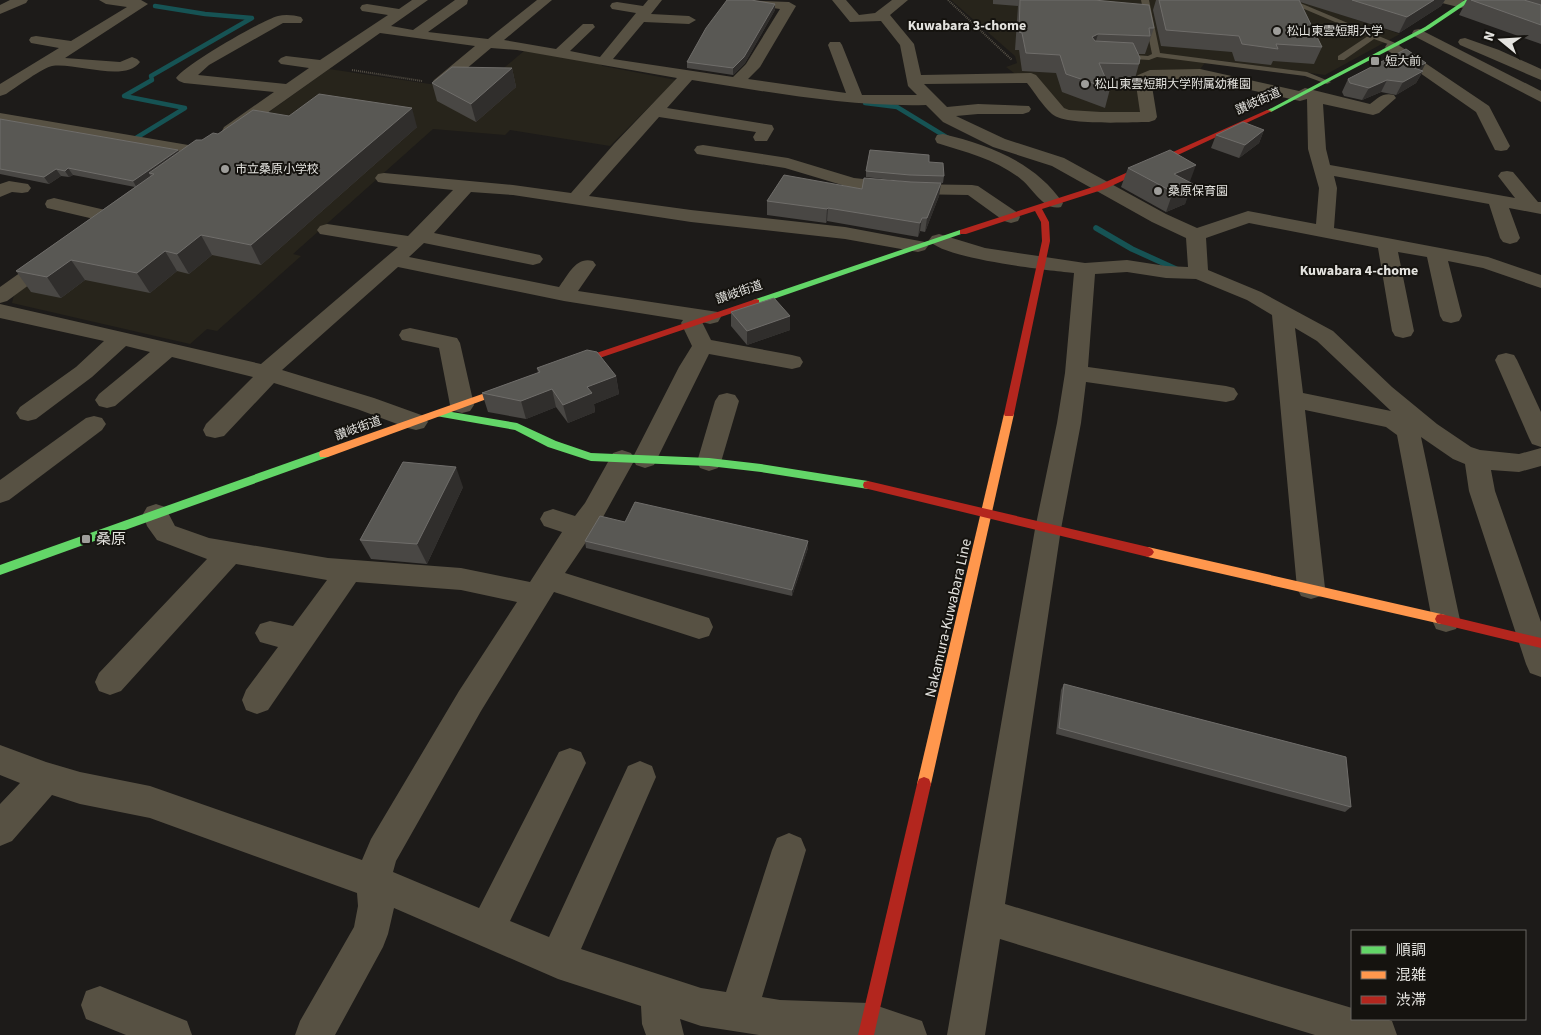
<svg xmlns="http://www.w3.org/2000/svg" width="1541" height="1035" font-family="'Source Sans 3','Noto Sans JP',sans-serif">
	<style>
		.built { fill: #27241b }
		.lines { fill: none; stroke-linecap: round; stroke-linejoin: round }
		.stream-far1 { stroke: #165354; stroke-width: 4.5 }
		.stream { stroke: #165354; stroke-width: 5.5 }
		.path { stroke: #555046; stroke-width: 2; stroke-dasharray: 1 1; stroke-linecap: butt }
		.lane { fill: #575143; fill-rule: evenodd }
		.street { fill: #575143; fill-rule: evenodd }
		.fast { fill: #63d668; fill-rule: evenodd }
		.slow { fill: #ff974d; fill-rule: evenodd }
		.jam { fill: #b3261e; fill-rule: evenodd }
		.wall { fill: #494744 }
		.shaded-wall { fill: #302e2c }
		.building { fill: #595854; stroke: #6f6d6a }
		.poi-dot { fill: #9e9d9a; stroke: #15130f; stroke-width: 2 }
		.labels { text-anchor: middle; stroke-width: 4; stroke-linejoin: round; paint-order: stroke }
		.far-poi-label { font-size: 12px; fill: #e4e3df; stroke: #15130f; text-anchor: start }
		.far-street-label { font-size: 12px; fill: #e4e3df; stroke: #15130f }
		.far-neighbourhood-label { font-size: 14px; font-weight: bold; fill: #e4e3df; stroke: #15130f }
		.poi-label { font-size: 15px; fill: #e4e3df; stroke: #15130f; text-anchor: start }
		.street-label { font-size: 15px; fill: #e4e3df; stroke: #15130f }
	</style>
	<rect width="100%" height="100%" fill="#1d1b19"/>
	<g class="built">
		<polygon points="951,0 1297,0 1400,34 1325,75 1208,59 1197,73 1151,74 1145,116 1067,113 1006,67 1017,63 1015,56"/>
		<polygon points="524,51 598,63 603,66 676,80 610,146 510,130 505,135 433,129 293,254 301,256 217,331 207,329 190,344 12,303 14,295 329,69 430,84 481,87"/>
	</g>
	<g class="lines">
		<g class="stream-far1">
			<polyline points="865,103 897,107 948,138"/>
			<polyline points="131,141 185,108 124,96 152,80 151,76 252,18 205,14 155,6"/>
		</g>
		<polyline class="stream" points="1096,228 1132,249 1176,269"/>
		<g class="path">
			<polyline points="948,0 1012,60"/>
			<polyline points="352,70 422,81"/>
		</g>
		<g class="lane">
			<polygon points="1141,0 1149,0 1160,53 1307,72 1331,82 1327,84 1305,76 1157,57 1149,60 1118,58 1117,56 1121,54 1148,56 1152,54"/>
			<polygon points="1283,0 1293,0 1400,45 1396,47 1374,39 1344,60 1338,60 1338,56 1368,36"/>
		</g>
		<g class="street">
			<polygon points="10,0 28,0 26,3 0,14 0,5"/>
			<path d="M99,0h42l7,4 -83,54 55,4 12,-5 5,2 3,3c-15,21 -65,0 -88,4 -8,1 -37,22 -46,28l-6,2v-12l59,-36 -28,-5 -2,-3 2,-3 5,-1 35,5 56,-34 -21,-3z"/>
			<path d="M412,0h16l-37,26 22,4 42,-30h13l-1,4 -39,28 60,7 49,-39h15l-48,40 52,9 27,-25h10l2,3 -25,24 30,6 36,-44 -24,-4 -2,-3 2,-3 5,-1 26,4 5,-6h14l-11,14 38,2 7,4 -7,4 -45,-2 -31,37 120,18 13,-13 34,-55 -35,-5 -7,-4 51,2 7,4 -36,61 -12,12 98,14 -18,-48 2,-3h10l2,3 20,50h55l-9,-9 -8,-41 -19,-24 -31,1 -18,-22h14l13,15 16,-2 17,-13h16l-18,15 24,29 7,31 110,-2 5,2 28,33 5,2 32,2h39l-5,-34 3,-3 12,-5 50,-1 99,22 6,-3 65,16c8,-6 13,-12 24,-9l2,3 -17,15 -6,2 -50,-11 3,45 4,16 185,33 -17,-22 3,-4 6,-1 6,1 25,30h3v12l-32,-6 11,30 -3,4 -7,2 -7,-2 -3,-4 -11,-34 -155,-28 3,12 -3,40 154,29 53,18v13l-58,-20 -35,-7 14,55 -3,5 -8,2 -8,-2 -3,-5 -13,-59 -29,-5 16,79 -3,5 -8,2 -8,-2 -3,-5 -14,-83 -129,-25 -43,15 2,32 53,22 72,39 59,56 45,37 34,23 9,3 39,4 22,-6v18l-22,6 -28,-2 4,21 46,131v55l-11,-4 -4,-9 -57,-173 -4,-27 -12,-5 -32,-22 39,183 -4,9 -10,3 -10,-3 -4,-9 -35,-185 -11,-8 -81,-17 20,178 -4,8 -10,3 -10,-3 -4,-8 -25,-273 -25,-15 -51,-21 -30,-1 -39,-6 -32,2 -7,93 138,19 8,2 4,6 -4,6 -8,2 -140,-20 -5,41 -20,106 -56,375 347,104v11h34l6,2 5,14h-82l-315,-96 -15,96h-38l88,-506 22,-106 8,-50 9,-100c-26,-3 -132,-14 -145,-33l3,-4 7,-2 46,14 100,15 42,-3 39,6 22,1 -2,-29 -34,-16 -100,-56 -59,-19 -50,-25 -17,-17c-79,2 -156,-13 -234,-25l-25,28 105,17 2,4 -7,12h-12l-2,-4 3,-5 -97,-15 -70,79 102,14 154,17 80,15 3,4 -3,4 -7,2 -73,-13 -154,-17 -178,-27 -42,-3 -37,41 106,22 3,4 -3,4 -7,2 -109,-22 -15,14 150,30c9,-12 17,-31 34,-26l3,4 -18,26 140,21 3,5 -3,5 -8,2 -8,-2 9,18 81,15 8,2 3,5 -3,5 -8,2 -83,-15 -55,111 -9,3 -9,-3 -2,-4 -31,56 -38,56 144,45 4,9 -4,9 -10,3 -145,-47 -73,119 -85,150 -3,11 86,36 80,-156 11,-4 11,4 5,11 -76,158 39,16 79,-171 12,-5 12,5 4,11 -75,172 120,39 25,4 46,-142 5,-12 12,-5 12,5 5,12 -44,147 18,3 89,3 53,18 5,14h-168l-58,-9 -21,-7 4,16h-38l-4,-11 -1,-18 -83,-27 -164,-71 -6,26 -5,13 -48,88h-40l5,-14 54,-94 4,-21 -1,-13 -207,-75 -70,-14 -28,-9 -40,46 -12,5v-42l20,-21 -20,-8v-30l46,17 34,10 70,14 212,74 9,-21 88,-148 58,-89 -56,-12 -105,-8 -88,128 -11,4 -11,-4 -4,-10 4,-10 32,-43 -18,-5 -5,-9 5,-9 10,-3 23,5 34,-46 -91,-16 -115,127 -11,4 -11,-4 -4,-9 4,-9 108,-114 -50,-19 -10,-14 -4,-12 4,-7 9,-3 9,3 10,19 34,12 119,20 133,10 69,14 32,-50 -18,-6 -4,-7 4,-7 9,-3 22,7 10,-13 28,-50 9,-3 9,3 2,4 46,-90 13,-21 -11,-23 2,-3 -119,-19 -166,-34 -116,103 92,28 50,18 4,6 -4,6 -8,2 -8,-2 -51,-19 -83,-26 -50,53 -9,2 -9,-2 -3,-6 3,-6 47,-47 -81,-20 -57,49 -8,2 -8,-2 -4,-6 4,-6 51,-42 -24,-6 -34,31 -56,42 -8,2 -8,-2 -4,-6 4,-6 56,-40 28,-26 -104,-23v-14l261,60 137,-117 -78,-13 -3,-4 3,-4 7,-2 81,12 45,-46 -69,-7 -6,-1 -3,-4 3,-4 6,-1 129,12 58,8 43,-49 63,-66 -160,-28 -26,-2 -45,38h-12l-2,-3 2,-3 41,-34 -95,-13 -144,102h-12l-2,-4 2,-4 50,-35 -90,-9 -5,-2 -3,-3c9,-13 86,-58 102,-62 7,-2 16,-1 23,1l2,3 -2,3h-18l-74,42 -11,10 88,9 23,-16 -28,-4 -3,-3 3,-3 5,-2 34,4 68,-45 -26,-4 -2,-3 2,-3 5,-1 32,5zM1200,79l100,22 7,-2 1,50 11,39 -3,36 -68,-13 -51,17 -31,-14 -102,-56 -59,-19 -49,-23 22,-2h45l6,-2 2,-3 -2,-3 -51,-2 -31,3 -23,-23 103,-1c8,10 15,22 25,31 14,12 77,8 97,8l6,-2 2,-3 -6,-37zM1295,328l22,13 74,70 -88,-18z"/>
			<polygon points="1440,0 1463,0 1469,4 1462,8 1442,3"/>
			<polygon points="1419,29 1541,91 1541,102 1414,36 1412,33 1414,30"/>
			<polygon points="1465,38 1499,50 1541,69 1541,80 1460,45 1458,42 1460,39"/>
			<polygon points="1392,43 1397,44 1489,106 1510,146 1507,150 1501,151 1495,150 1476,112 1387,50 1385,47 1387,44"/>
			<polygon points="0,113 200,147 206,148 209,152 206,156 200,157 0,123"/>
			<path d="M943,134c46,11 92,28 120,69l-2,4c-17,4 -27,-17 -39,-27 -24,-20 -56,-28 -85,-37l-2,-4 2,-4z"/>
			<polygon points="703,145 788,158 854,178 909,184 972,185 978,186 1018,213 1020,217 1018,221 1011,223 1004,221 968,195 909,194 852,188 785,168 697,154 694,150 697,146"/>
			<polygon points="9,181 28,184 31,188 28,192 22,193 12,192 0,197 0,184"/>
			<polygon points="54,198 118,213 120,217 118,221 111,223 47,208 45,204 47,200"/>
			<polygon points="52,253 59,255 62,259 59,263 7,301 0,303 0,287 45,255"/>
			<polygon points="410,328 457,338 460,343 474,405 470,411 462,413 454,411 450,405 439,348 402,340 399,335 402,330"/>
			<polygon points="1506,353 1514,355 1517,360 1541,412 1541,447 1532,444 1529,438 1495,360 1498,355"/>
			<polygon points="727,393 735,395 739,401 721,462 718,468 709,471 700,468 697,462 715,401 719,395"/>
			<polygon points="94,416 102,418 106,424 102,430 9,500 0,503 0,480 86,418"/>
			<polygon points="100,986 187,1021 192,1035 126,1035 86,1019 81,1005 86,991"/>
		</g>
		<g class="fast">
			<polygon points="1465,0 1472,0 1429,29 1271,112 1266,111 1425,27"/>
			<polygon points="960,230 966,230 967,232 759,304 753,304 752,302 753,300"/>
			<polygon points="440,410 517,423 556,441 591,453 709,458 761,464 868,481 873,485 868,489 761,472 709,466 591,461 548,447 515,430 436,416 435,414 436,412"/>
			<polygon points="324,450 328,451 329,454 328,457 0,575 0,565"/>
		</g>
		<g class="slow">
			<polygon points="519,381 524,384 522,386 328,457 320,457 319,454 320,451"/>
			<polygon points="1009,410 1014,414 931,784 929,789 924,791 919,789 917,784 1004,414"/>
			<polygon points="1148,547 1441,614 1445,615 1447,619 1445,623 1441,624 1148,557 1144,555 1142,552 1144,549"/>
		</g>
		<g class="jam">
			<polygon points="1267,110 1272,111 1105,189 1042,209 1049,222 1050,241 1014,414 1013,416 1005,416 1004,414 1042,241 1041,222 1035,211 966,234 960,234 960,230 1099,185"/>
			<polygon points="756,299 759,300 759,304 567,369 564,370 559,367 561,365"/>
			<polygon points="868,481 1148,547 1152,549 1154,552 1152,555 1148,557 864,488 863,485 864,482"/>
			<polygon points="1441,614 1541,638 1541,648 1437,623 1435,619 1437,615"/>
			<polygon points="924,777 929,779 931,784 874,1035 858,1035 917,784 919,779"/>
		</g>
	</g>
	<g class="wall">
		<polygon points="993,0 1094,0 1154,28 1145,54 1138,54 1139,64 1134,82 1106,81 1110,89 1105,108 1062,92 1056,73 1022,71 1019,50 1015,50 1018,6 993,4"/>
		<polygon points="1156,0 1445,0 1441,6 1399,33 1300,2 1322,47 1314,64 1273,61 1271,65 1235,61 1232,52 1161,46 1153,10"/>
		<polygon points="1467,0 1541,0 1541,44 1459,15"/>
		<polygon points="775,4 775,10 745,63 733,75 687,68 687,62"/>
		<polygon points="512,68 516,87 476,122 437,101 432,83"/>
		<polygon points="1422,70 1423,71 1416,83 1396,95 1381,92 1362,100 1344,96 1342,92 1348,79"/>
		<polygon points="289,116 417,127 261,265 212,255 189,274 177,271 150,293 85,280 61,298 31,292 16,271 135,187 73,175 69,177 61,176 49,184 0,174 0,119 178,150 179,151 218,134"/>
		<polygon points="1264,130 1259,143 1239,158 1211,148 1216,135"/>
		<polygon points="929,162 944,176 943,183 909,182 866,177 866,171"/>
		<polygon points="1128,168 1190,182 1185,204 1166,212 1121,187"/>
		<polygon points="911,182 941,183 939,196 925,232 920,231 918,237 827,221 826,223 767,215 767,201"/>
		<polygon points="731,312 790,316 790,330 747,345 731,326"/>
		<polygon points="537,368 616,376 619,394 594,404 595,412 568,423 556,407 526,419 488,412 482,393 538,373"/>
		<polygon points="463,487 427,564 371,559 360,540"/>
		<polygon points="625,522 808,548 792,596 586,548 585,541"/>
		<polygon points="1064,684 1351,807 1345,812 1056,734 1061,690"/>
	</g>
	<g class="shaded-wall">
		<polygon points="1434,0 1445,0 1441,6 1399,33 1407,17"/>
		<polygon points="775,4 775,10 745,63 733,75 733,68"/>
		<polygon points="1098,34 1093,51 1092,37"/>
		<polygon points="1426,63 1421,72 1423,71 1416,83 1396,95 1403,82 1414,68"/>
		<polygon points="512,68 516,87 476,122 471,104"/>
		<polygon points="1387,80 1381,92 1362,100 1369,88"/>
		<polygon points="412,108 417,127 261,265 251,245"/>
		<polygon points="1264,130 1259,143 1239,158 1245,145"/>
		<polygon points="178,150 181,156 154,174 149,173 151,177 137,188 133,181"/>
		<polygon points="1196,165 1189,184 1174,174"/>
		<polygon points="68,168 73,175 69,177 65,171"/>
		<polygon points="56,169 61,176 49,184 44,177"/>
		<polygon points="941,183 939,196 925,232 927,218"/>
		<polygon points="1193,184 1185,204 1166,212 1173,192"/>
		<polygon points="828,208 827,221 826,223 827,209"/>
		<polygon points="922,218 920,231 918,237 920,223"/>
		<polygon points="201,235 212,255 189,274 177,254"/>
		<polygon points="165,251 177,271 150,293 137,273"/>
		<polygon points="71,260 85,280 61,298 47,277"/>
		<polygon points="790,316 790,330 747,345 747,331"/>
		<polygon points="616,376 619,394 594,404 595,412 568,423 563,405 587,387"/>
		<polygon points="552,389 556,407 526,419 521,401"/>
		<polygon points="456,467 463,487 427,564 417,544"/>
		<polygon points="808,541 808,548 792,596 792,590"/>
	</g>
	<g class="building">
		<polygon points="727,0 751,0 775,4 744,57 733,68 687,62 706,28"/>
		<polygon points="1020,0 1094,0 1149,5 1154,28 1149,28 1150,36 1098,34 1092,37 1095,41 1133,43 1140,58 1139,64 1099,63 1110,89 1066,74 1060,55 1026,53 1022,33 1019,32"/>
		<polygon points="1159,0 1299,0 1322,47 1276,44 1278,49 1242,44 1239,36 1166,30"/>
		<polygon points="1352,0 1434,0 1407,17"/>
		<polygon points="1471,0 1524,0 1541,5 1541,25"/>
		<polygon points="1406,49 1426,63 1414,68 1423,71 1403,82 1387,80 1369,88 1350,83 1348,79"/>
		<polygon points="452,67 512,68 471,104 432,83"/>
		<polygon points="319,94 412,108 251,245 201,235 177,254 165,251 137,273 71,260 47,277 16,271 154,174 149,173 196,140 202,140 213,133 218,134 253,110 289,116"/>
		<polygon points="0,119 178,150 133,181 68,168 65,171 56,169 44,177 0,169"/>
		<polygon points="1243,122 1264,130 1245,145 1216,135"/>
		<polygon points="870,150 929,155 929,162 943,163 944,176 910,175 866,171"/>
		<polygon points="1170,150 1196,165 1174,174 1193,184 1173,192 1128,168"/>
		<polygon points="784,175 862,189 864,178 911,182 941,183 927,218 922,218 920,223 828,208 827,209 767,201"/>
		<polygon points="774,298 790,316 747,331 731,312"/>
		<polygon points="587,350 597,352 616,376 587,387 592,393 563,405 552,389 521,401 482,393 540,372 537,368"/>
		<polygon points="403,462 456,467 417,544 360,540"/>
		<polygon points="635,502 808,541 792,590 585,541 600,516 625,522"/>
		<polygon points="1064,684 1346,757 1351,807 1059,728"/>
	</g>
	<g class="poi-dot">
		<circle cx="1277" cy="31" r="5"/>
		<rect x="1370" y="56" width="10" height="10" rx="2.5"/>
		<circle cx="1085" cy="84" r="5"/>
		<circle cx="225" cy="169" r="5"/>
		<circle cx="1158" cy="191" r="5"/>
		<rect x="81" y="534" width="10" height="10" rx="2.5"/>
	</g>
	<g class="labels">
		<g class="far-poi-label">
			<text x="1287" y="35">松山東雲短期大学</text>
			<text x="1385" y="65">短大前</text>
			<text x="1095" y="88">松山東雲短期大学附属幼稚園</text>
			<text x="235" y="173">市立桑原小学校</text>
			<text x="1168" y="195">桑原保育園</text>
		</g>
		<g class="far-street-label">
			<text transform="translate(1258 101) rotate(-24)" y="4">讃岐街道</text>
			<text transform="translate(739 292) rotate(-19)" y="4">讃岐街道</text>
			<text transform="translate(358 428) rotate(-20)" y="4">讃岐街道</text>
		</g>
		<g class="far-neighbourhood-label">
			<text x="967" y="30">Kuwabara 3-chome</text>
			<text x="1359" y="275">Kuwabara 4-chome</text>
		</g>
		<g class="poi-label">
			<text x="96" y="544">桑原</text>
		</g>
		<g class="street-label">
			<text transform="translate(948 618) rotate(-77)" y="5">Nakamura-Kuwabara Line</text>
		</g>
	</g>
	<rect x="1351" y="930" width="175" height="90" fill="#15130f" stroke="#686662"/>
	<rect x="1361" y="946" width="25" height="8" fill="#63d668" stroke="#686662"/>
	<text x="1396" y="955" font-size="15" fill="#e4e3df">順調</text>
	<rect x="1361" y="971" width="25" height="8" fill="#ff974d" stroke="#686662"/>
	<text x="1396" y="980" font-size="15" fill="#e4e3df">混雑</text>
	<rect x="1361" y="996" width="25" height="8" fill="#b3261e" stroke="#686662"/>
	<text x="1396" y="1005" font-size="15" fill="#e4e3df">渋滞</text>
	<g transform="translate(1501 40) rotate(288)" stroke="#15130f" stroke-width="4" paint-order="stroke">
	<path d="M0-4L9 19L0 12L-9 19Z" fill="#e4e3df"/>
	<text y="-8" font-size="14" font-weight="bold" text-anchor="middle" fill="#e4e3df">N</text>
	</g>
</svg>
